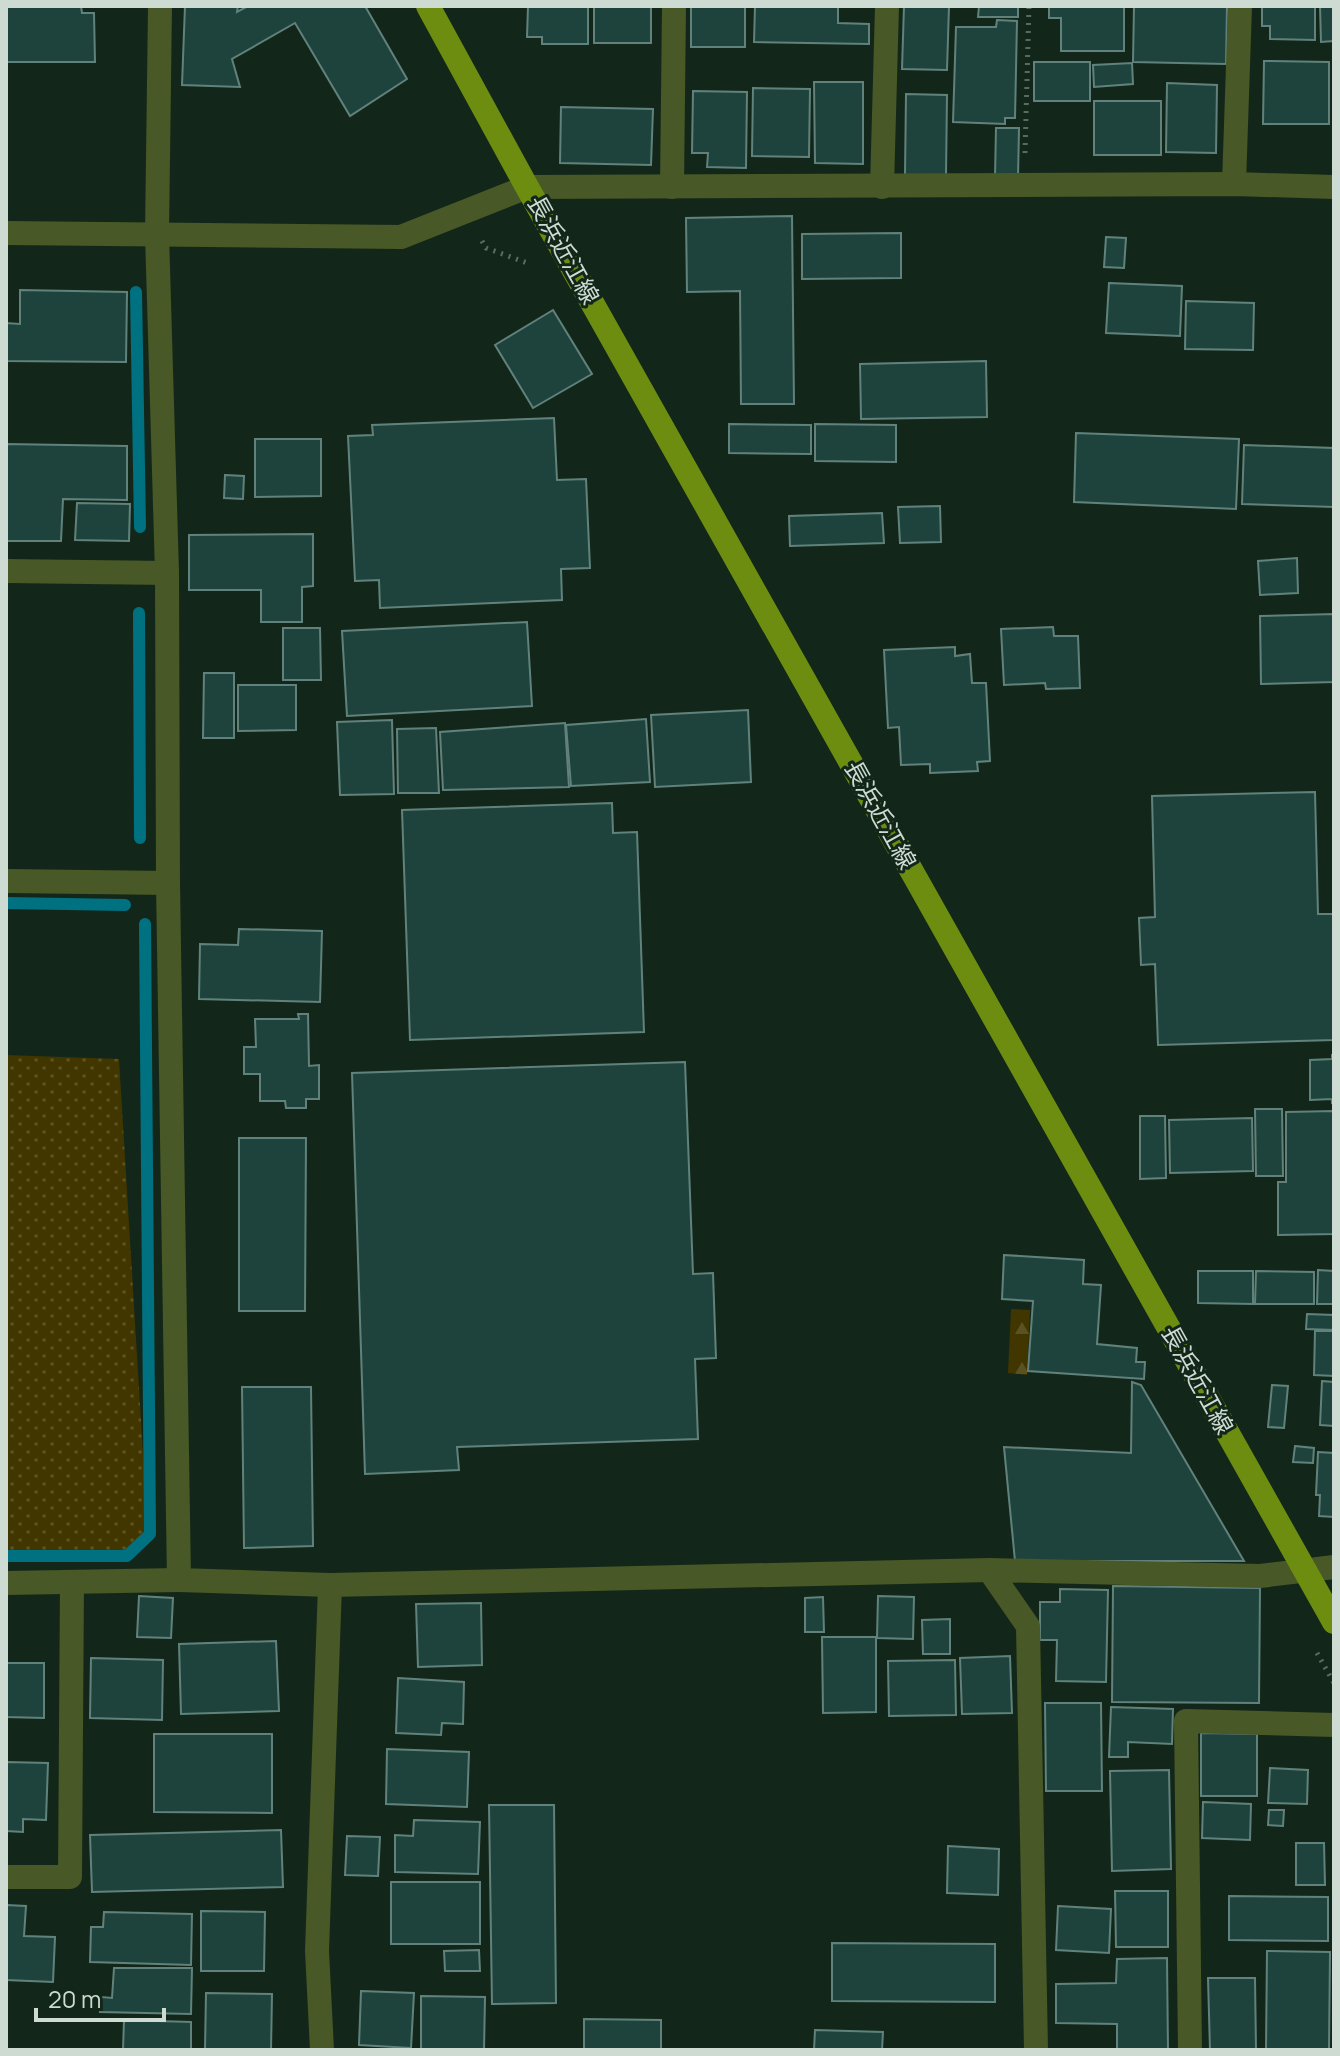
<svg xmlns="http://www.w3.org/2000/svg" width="1340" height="2056" font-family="Manrope,'Noto Sans JP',sans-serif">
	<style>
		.grass { fill: url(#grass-dots) }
		.forest { fill: url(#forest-firs) }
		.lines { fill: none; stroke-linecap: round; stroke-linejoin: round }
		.stream { stroke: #007181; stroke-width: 12 }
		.building { fill: #1e433d; stroke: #61827c; stroke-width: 2 }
		.path { stroke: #5a6c60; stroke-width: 5; stroke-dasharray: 2 6; stroke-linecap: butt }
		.minor { stroke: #485826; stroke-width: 24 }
		.major { stroke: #6d8d11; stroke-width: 24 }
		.labels { text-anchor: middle; stroke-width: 6; stroke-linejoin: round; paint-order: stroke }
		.street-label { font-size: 24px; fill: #cedbd2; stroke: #122719 }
	</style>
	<defs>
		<pattern id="grass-dots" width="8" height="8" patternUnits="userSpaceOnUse" patternTransform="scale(2)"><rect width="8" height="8" fill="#413500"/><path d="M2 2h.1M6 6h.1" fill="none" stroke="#5b5224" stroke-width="1.8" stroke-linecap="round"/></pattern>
		<pattern id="forest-firs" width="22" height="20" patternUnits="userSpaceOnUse" patternTransform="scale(2)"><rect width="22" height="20" fill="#413500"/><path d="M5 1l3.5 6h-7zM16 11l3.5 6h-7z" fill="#5b5224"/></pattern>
	</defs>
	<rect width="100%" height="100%" fill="#122719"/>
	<polygon class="grass" points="6,1055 119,1059 147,1520 145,1530 127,1553 6,1550"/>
	<polygon class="forest" points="1011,1309 1030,1310 1027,1375 1008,1373"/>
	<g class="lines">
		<g class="stream">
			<polyline points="136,292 140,527"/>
			<polyline points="139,613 140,838"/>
			<polyline points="6,903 125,905"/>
			<polyline points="6,1556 127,1556 150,1534 145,924"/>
		</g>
	</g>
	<g class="building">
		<polygon points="6,6 81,6 82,13 94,13 95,62 6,62"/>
		<polygon points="185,6 238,6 237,12 248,6 365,6 407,79 350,116 295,23 232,59 240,87 182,85"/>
		<polygon points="528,6 588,6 588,44 542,44 542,37 527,37"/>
		<rect x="594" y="6" width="57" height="37"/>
		<rect x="691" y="6" width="54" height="41"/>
		<polygon points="755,6 838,6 838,23 869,24 869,44 754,42"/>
		<polygon points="904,6 949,6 947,70 902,69"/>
		<polygon points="979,6 1018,6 1018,17 978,17"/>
		<polygon points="1049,6 1124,6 1124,51 1061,51 1061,18 1049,18"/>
		<polygon points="1134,6 1227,6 1226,64 1133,62"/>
		<polygon points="1262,6 1315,6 1315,40 1270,39 1270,26 1262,26"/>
		<polygon points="1320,6 1334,6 1334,41 1321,42"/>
		<polygon points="997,20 1017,21 1015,118 1005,118 1005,124 953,122 956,27 996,27"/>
		<polygon points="1264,61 1329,62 1329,124 1263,124"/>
		<rect x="1034" y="62" width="56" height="39"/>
		<polygon points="1132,63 1133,84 1094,87 1093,65"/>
		<polygon points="814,82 863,82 863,164 815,163"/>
		<polygon points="1167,83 1217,85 1216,153 1166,152"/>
		<polygon points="753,88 810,89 809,157 752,156"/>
		<polygon points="693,91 747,92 746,168 707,167 708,153 692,153"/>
		<polygon points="906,94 947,95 946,175 905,175"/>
		<rect x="1094" y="101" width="67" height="54"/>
		<polygon points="561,107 653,109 651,165 560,163"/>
		<polygon points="996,128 1019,128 1018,178 995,177"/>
		<polygon points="792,216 794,404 741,404 740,291 687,292 686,218"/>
		<polygon points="901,233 901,278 802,279 802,234"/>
		<polygon points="1106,237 1126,238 1124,268 1104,267"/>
		<polygon points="1109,283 1182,286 1180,336 1106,333"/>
		<polygon points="20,290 127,292 126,362 6,361 6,323 20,324"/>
		<polygon points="1186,301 1254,303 1253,350 1185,349"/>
		<polygon points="553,310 592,374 533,408 495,345"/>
		<polygon points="986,361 987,417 861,419 860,364"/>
		<polygon points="554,418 557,480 586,479 590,568 561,569 562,600 380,608 379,580 355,581 348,436 373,435 372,425"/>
		<polygon points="729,424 811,425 811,454 729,453"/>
		<polygon points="815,424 896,425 896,462 815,461"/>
		<polygon points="1076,433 1239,439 1236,509 1074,502"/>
		<polygon points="255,439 321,439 321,496 255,497"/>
		<polygon points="6,444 127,446 127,500 63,499 61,541 6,541"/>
		<polygon points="1244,445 1334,448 1334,507 1242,504"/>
		<polygon points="225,475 244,476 243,499 224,498"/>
		<polygon points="77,503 130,504 129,541 75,540"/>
		<polygon points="940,506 941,542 900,543 898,507"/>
		<polygon points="882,513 884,543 790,546 789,516"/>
		<polygon points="313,534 313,586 302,587 302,622 261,622 261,590 189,590 189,535"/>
		<polygon points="1297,558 1298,593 1260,595 1258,561"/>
		<polygon points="1334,614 1334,682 1261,684 1260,616"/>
		<polygon points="527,622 532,706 347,716 342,631"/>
		<polygon points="1053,627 1054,636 1078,636 1080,688 1046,689 1045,683 1004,685 1001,629"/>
		<polygon points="283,628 320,628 321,680 283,680"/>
		<polygon points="955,647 955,656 970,654 972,683 986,683 990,761 977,762 978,771 930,773 930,764 901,765 899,727 888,728 884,650"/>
		<polygon points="204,673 234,673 234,738 203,738"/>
		<polygon points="238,685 296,685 296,730 238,731"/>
		<polygon points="748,710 751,782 655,787 651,715"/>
		<polygon points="646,719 650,782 571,786 566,725"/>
		<polygon points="392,720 394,794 340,795 337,722"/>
		<polygon points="565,723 569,787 443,790 440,732"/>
		<polygon points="436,728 439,793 398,793 397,729"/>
		<polygon points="1315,792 1318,914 1334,914 1334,1040 1158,1045 1155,964 1141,965 1139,918 1155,917 1152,796"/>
		<polygon points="612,803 613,833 637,832 644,1032 410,1040 402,810"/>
		<polygon points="239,929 322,931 320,1002 199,999 200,944 238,945"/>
		<polygon points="298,1014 308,1014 309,1066 319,1065 319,1099 306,1099 306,1108 286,1108 285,1101 260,1101 260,1074 244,1074 244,1047 256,1047 255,1019 299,1019"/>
		<polygon points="1332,1055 1334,1055 1334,1103 1332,1103 1332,1099 1310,1100 1310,1060 1332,1059"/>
		<polygon points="685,1062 693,1274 713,1273 716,1358 695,1359 698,1439 457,1447 459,1470 365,1474 352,1073"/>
		<polygon points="1255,1109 1282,1109 1283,1176 1256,1176"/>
		<polygon points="1334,1111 1334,1234 1278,1235 1278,1182 1286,1182 1286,1112"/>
		<polygon points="1140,1116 1165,1116 1166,1178 1140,1179"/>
		<polygon points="1252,1118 1253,1171 1170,1173 1169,1120"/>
		<polygon points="239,1138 306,1138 305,1311 239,1311"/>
		<polygon points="1004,1255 1084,1260 1083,1284 1101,1285 1097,1344 1137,1348 1136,1362 1145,1362 1144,1379 1028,1371 1033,1301 1002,1299"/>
		<polygon points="1318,1270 1334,1271 1334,1304 1317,1304"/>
		<polygon points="1198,1271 1253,1271 1253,1304 1198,1303"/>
		<polygon points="1256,1271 1314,1272 1314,1304 1255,1304"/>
		<polygon points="1307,1314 1334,1315 1334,1330 1306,1329"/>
		<polygon points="1315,1331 1334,1331 1334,1376 1314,1375"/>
		<polygon points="1322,1381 1334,1382 1334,1426 1320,1425"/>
		<polygon points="1132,1382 1141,1385 1244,1561 1015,1561 1004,1447 1131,1453"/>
		<polygon points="1272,1385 1288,1386 1284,1428 1268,1427"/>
		<polygon points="242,1387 311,1387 313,1546 244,1548"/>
		<polygon points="1295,1446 1314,1448 1313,1463 1293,1462"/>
		<polygon points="1318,1452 1334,1453 1334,1517 1319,1516 1320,1495 1316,1495"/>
		<polygon points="1113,1586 1260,1588 1259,1703 1112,1702"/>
		<polygon points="1060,1589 1108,1590 1106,1682 1056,1681 1057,1640 1040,1640 1040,1602 1060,1602"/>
		<polygon points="139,1596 173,1598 171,1638 137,1637"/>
		<polygon points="878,1596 914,1597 913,1639 877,1638"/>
		<polygon points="823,1597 824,1632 805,1632 805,1598"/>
		<polygon points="481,1603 482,1665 418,1667 416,1604"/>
		<polygon points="950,1619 950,1654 923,1654 922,1620"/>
		<polygon points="822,1637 876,1637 876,1712 823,1713"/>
		<polygon points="276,1641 279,1711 181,1714 179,1644"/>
		<polygon points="1010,1656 1012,1713 962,1714 960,1658"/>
		<polygon points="91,1658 163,1660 162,1720 90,1718"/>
		<polygon points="955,1660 956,1715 889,1716 888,1661"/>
		<polygon points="6,1663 44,1663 44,1718 6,1717"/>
		<polygon points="398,1678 464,1682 463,1724 442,1723 441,1735 396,1733"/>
		<polygon points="1045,1703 1101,1703 1102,1791 1046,1791"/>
		<polygon points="1111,1707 1173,1709 1172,1744 1128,1742 1128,1757 1109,1757"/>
		<polygon points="1201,1733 1257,1734 1257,1796 1201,1796"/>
		<polygon points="154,1734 272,1734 272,1813 154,1812"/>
		<polygon points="387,1749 469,1752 467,1807 386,1804"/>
		<polygon points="6,1762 48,1763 46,1820 23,1819 23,1832 6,1831"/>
		<polygon points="1270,1768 1308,1770 1307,1804 1268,1803"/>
		<polygon points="1169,1770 1171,1869 1112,1871 1110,1771"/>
		<polygon points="1203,1802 1251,1804 1250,1840 1202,1838"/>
		<polygon points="489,1805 554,1805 556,2003 492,2004"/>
		<polygon points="1269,1810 1284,1810 1283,1826 1268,1825"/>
		<polygon points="414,1820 480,1822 478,1874 395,1872 395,1835 413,1836"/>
		<polygon points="281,1830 283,1887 92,1892 90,1835"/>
		<polygon points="347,1836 380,1837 378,1876 345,1875"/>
		<polygon points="1296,1843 1324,1843 1325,1885 1296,1885"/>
		<polygon points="948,1846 999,1849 998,1895 947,1893"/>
		<rect x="391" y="1882" width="89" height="62"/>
		<polygon points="1115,1891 1168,1891 1168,1947 1116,1947"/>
		<polygon points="1229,1896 1328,1897 1328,1941 1229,1940"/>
		<polygon points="6,1905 26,1906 24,1936 55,1937 53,1982 6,1980"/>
		<polygon points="1058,1906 1111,1909 1109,1953 1056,1950"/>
		<polygon points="201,1911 265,1912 264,1971 201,1971"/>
		<polygon points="104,1912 192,1914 191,1965 90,1962 91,1927 103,1927"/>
		<polygon points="832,1943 995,1944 995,2002 832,2001"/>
		<polygon points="479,1950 480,1971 445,1971 444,1951"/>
		<polygon points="1267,1951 1330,1952 1329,2050 1266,2050"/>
		<polygon points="1167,1958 1168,2050 1117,2050 1117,2024 1056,2023 1056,1984 1116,1983 1117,1959"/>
		<polygon points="114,1968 192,1968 191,2014 100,2012 102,1997 112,1998"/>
		<polygon points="1208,1978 1255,1978 1256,2050 1210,2050"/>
		<polygon points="361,1991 414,1993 411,2048 359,2045"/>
		<polygon points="206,1993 272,1994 271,2050 205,2050"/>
		<polygon points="421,1996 485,1997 484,2050 421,2050"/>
		<polygon points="584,2019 661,2020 661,2050 584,2050"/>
		<polygon points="124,2020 191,2022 191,2050 123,2050"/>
		<polygon points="815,2030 883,2032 882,2050 814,2050"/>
	</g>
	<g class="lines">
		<g class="path">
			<polyline points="1025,153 1029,6"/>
			<polyline points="482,241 486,248 530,264"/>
			<polyline points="1317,1653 1334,1683"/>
		</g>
		<g class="minor">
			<polyline points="160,6 157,234 167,573 168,883 179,1580 330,1585 989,1570"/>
			<polyline points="1234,184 1240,6"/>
			<polyline points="672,187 674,6"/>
			<polyline points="882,187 887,6"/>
			<polyline points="6,233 401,237 527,187 1234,184 1334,187"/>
			<polyline points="6,571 167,573"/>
			<polyline points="6,881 168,883"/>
			<polyline points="6,1583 179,1580"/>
			<polyline points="6,1877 70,1877 72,1583"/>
			<polyline points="322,2050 317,1951 330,1585"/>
			<polyline points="1036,2050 1028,1626 989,1570 1260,1576 1334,1567"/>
			<polyline points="1190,2050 1186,1721 1334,1725"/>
		</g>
		<polyline class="major" points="428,6 527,187 1334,1622"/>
	</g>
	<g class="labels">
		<g class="street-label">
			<text transform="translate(563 250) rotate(61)" y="8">長浜近江線</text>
			<text transform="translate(880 815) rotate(61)" y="8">長浜近江線</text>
			<text transform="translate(1197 1380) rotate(61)" y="8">長浜近江線</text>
		</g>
	</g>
	<rect width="1340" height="2056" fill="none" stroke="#cedbd2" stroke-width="16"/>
	<path d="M36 2008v12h128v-12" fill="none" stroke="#cedbd2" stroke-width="4"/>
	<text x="48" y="2008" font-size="24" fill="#cedbd2" stroke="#122719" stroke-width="6" paint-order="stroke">20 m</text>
</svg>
